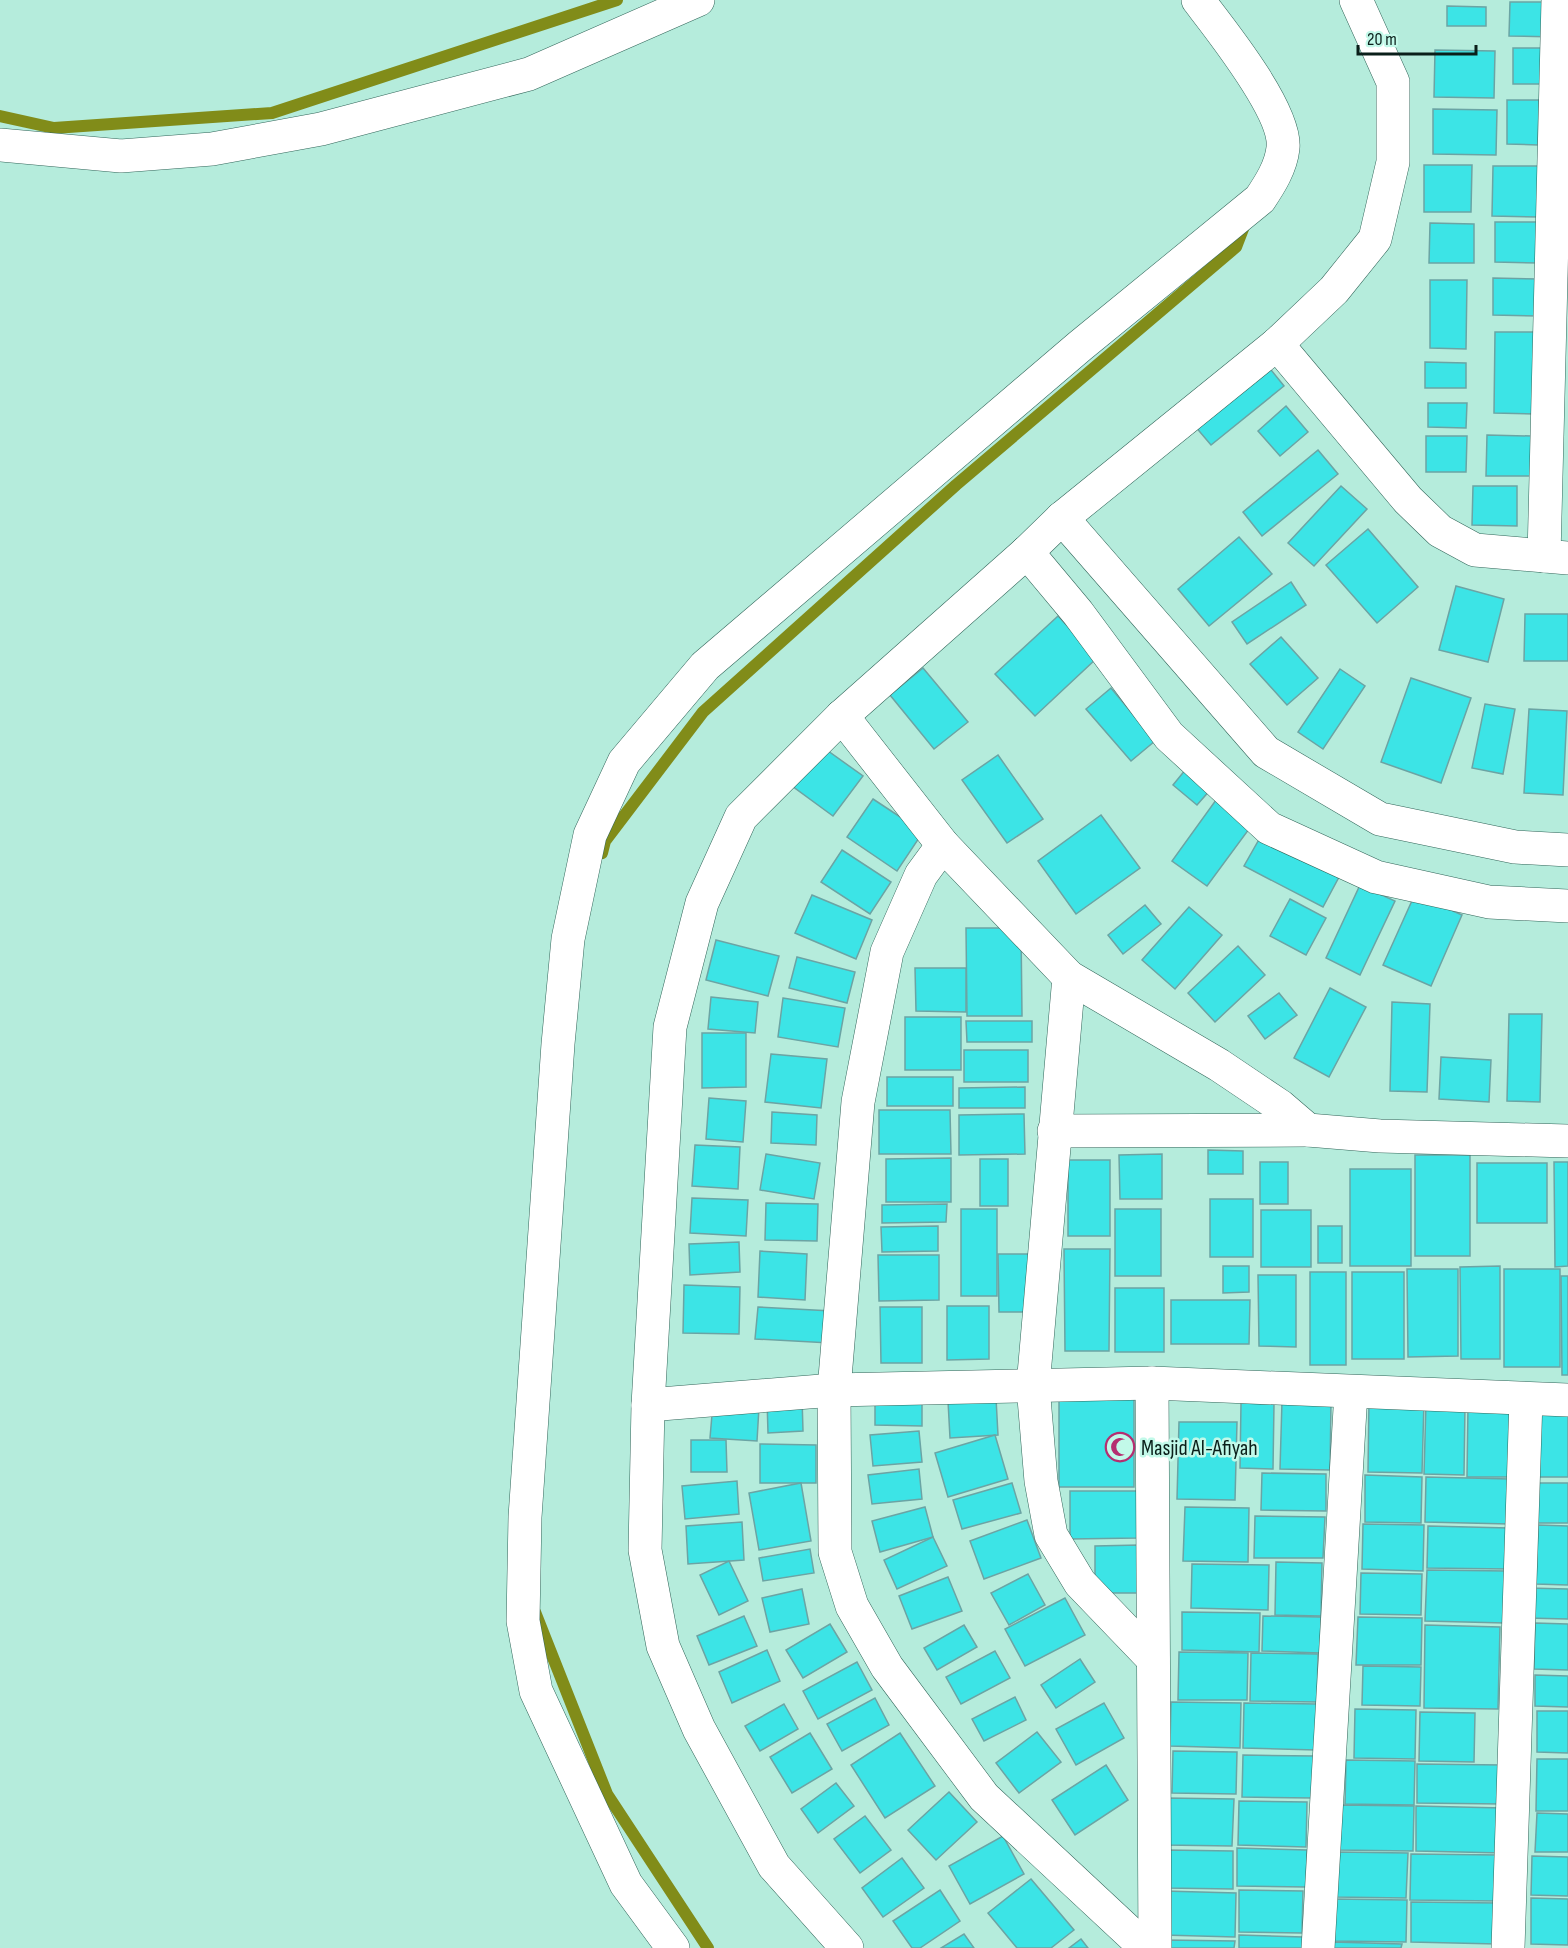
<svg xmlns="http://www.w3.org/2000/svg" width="1568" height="1948" font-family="'Sofia Sans Condensed',sans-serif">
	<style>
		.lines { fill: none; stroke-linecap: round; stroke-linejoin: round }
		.stream { stroke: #818c19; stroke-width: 12 }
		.building { fill: #3ce4e6; stroke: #6ba4a4; stroke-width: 1.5 }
		.minor-casing { stroke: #32665a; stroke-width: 34 }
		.tertiary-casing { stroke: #32665a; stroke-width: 34 }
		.minor { stroke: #fff; stroke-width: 33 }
		.tertiary { stroke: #fff; stroke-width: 33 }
		.labels { text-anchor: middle; stroke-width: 5; stroke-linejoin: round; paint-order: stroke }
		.poi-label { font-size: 22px; fill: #0a1f1a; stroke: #c2f9e9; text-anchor: start }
	</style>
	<rect width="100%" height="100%" fill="#b5ecdc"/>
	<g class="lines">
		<g class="stream">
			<polyline points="0,116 54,128 272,113 617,0"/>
			<polyline points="602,853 605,841 703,712 956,485 1236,247 1246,221"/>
			<polyline points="535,1612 607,1794 708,1948"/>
		</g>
	</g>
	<g class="building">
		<polygon points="1510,2 1555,2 1555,37 1509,36"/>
		<polygon points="1447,6 1486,7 1486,26 1447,26"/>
		<polygon points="1513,48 1549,48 1548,84 1513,84"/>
		<polygon points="1435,50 1495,51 1494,98 1434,97"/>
		<polygon points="1507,100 1539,100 1538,145 1507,144"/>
		<polygon points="1433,109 1497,110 1496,155 1433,154"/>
		<polygon points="1424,165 1472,165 1471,212 1424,212"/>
		<polygon points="1493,166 1540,166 1539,217 1492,216"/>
		<polygon points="1495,222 1539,222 1538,263 1495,262"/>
		<polygon points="1430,223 1474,224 1474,263 1429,263"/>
		<polygon points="1493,278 1539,279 1538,316 1493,315"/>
		<polygon points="1430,280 1467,280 1466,349 1430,348"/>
		<polygon points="1495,332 1536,332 1535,414 1494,413"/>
		<polygon points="1263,360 1284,386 1211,445 1189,419"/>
		<polygon points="1425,362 1466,363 1466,388 1425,388"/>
		<polygon points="1428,403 1467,403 1466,428 1428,427"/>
		<polygon points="1286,406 1308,432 1280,456 1258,431"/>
		<polygon points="1487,435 1531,436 1531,476 1486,476"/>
		<polygon points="1426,436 1467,436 1466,472 1426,472"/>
		<polygon points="1318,450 1338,474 1262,536 1243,512"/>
		<polygon points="1341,486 1367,509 1314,566 1288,543"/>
		<polygon points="1473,486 1517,486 1517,526 1472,525"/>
		<polygon points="1368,529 1418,587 1377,623 1326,565"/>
		<polygon points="1239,537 1272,574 1209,626 1178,589"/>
		<polygon points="1291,582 1306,605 1247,644 1232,622"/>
		<polygon points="1456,586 1504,599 1488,662 1439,650"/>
		<polygon points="1525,614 1568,614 1568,661 1524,661"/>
		<polygon points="1058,616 1097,658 1035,716 995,674"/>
		<polygon points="1281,637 1318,678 1287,705 1250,664"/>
		<polygon points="923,668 968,722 934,749 890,695"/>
		<polygon points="1340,669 1365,686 1323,749 1298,732"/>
		<polygon points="1411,678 1471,698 1441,783 1381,762"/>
		<polygon points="1111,688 1155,741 1131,761 1086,709"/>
		<polygon points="1485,704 1515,709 1503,774 1472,768"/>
		<polygon points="1529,709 1567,711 1563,795 1524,793"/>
		<polygon points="817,743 863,776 833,816 788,783"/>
		<polygon points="998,755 1043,819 1007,843 962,780"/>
		<polygon points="1186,769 1211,789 1197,805 1173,785"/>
		<polygon points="873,799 923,832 897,871 847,837"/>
		<polygon points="1216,800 1252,825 1207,886 1172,861"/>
		<polygon points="1101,815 1140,868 1076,914 1038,861"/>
		<polygon points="1261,836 1339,877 1323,907 1244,866"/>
		<polygon points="842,850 891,882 870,914 821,882"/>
		<polygon points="1360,885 1395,901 1360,975 1326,958"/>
		<polygon points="1415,894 1462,915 1431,986 1383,965"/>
		<polygon points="812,895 872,920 856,959 795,933"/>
		<polygon points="1290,899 1326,918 1306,955 1270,936"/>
		<polygon points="1145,905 1161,924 1123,954 1108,935"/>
		<polygon points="1189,907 1222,935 1175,989 1142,960"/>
		<polygon points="966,928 1021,928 1022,1016 967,1016"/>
		<polygon points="716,940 779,956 768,996 706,980"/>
		<polygon points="1238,946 1265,975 1215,1022 1188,993"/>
		<polygon points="797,957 855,972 847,1003 789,988"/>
		<polygon points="915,968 966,968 966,1012 916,1011"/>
		<polygon points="1330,988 1366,1007 1329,1077 1294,1058"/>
		<polygon points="1279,993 1297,1015 1265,1039 1248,1016"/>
		<polygon points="711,997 758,1002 755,1033 708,1029"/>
		<polygon points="783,998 845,1008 838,1047 778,1037"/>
		<polygon points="1392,1002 1430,1004 1427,1092 1390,1091"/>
		<polygon points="1509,1014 1542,1014 1540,1102 1507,1101"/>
		<rect x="905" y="1017" width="56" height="53"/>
		<polygon points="966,1021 1032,1021 1032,1042 967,1042"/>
		<polygon points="702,1033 746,1033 746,1087 702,1088"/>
		<rect x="964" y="1050" width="64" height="32"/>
		<polygon points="771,1054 827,1059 821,1108 765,1102"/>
		<polygon points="1441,1057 1491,1060 1489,1102 1439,1099"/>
		<rect x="887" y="1077" width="66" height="29"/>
		<polygon points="1025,1087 1025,1108 959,1108 959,1088"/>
		<polygon points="709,1098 746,1101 743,1142 706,1139"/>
		<polygon points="879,1110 950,1110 951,1154 879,1154"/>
		<polygon points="772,1112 817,1115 816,1145 771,1143"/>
		<polygon points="1024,1114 1025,1154 959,1155 959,1115"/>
		<polygon points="695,1145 740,1147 738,1189 692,1186"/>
		<polygon points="1208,1150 1243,1151 1243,1174 1208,1174"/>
		<polygon points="766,1154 820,1163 814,1199 760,1190"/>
		<polygon points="1162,1154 1162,1199 1120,1199 1119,1155"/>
		<rect x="1415" y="1155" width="55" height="101"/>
		<polygon points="951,1158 951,1202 886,1202 886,1159"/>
		<rect x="980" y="1159" width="28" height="47"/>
		<rect x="1068" y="1160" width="42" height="76"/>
		<rect x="1260" y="1162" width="28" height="42"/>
		<polygon points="1554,1162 1568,1162 1568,1266 1555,1267"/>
		<rect x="1477" y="1163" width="70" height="60"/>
		<rect x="1350" y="1169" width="61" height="97"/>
		<polygon points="692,1198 748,1200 746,1236 690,1233"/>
		<rect x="1210" y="1199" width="43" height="58"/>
		<polygon points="766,1203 818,1204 817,1241 765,1240"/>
		<polygon points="947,1204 946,1222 882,1223 882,1205"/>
		<rect x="961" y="1209" width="36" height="87"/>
		<rect x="1115" y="1209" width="46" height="67"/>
		<rect x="1261" y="1210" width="50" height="57"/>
		<polygon points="938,1226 938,1251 882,1252 881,1227"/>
		<rect x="1318" y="1226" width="24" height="37"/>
		<polygon points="739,1242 740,1272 690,1275 689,1244"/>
		<polygon points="1064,1249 1110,1249 1109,1351 1065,1351"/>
		<polygon points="760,1251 807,1254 805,1300 758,1297"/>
		<polygon points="998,1254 1032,1254 1032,1312 999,1312"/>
		<polygon points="878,1255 939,1255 939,1300 879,1301"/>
		<polygon points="1223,1266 1249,1266 1249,1292 1223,1293"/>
		<polygon points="1500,1266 1500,1359 1461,1359 1460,1267"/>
		<polygon points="1407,1269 1458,1269 1458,1356 1408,1357"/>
		<rect x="1504" y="1269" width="56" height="98"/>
		<rect x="1310" y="1272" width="36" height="93"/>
		<rect x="1352" y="1272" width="52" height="87"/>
		<polygon points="1258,1275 1296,1275 1296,1347 1259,1346"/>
		<polygon points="1561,1276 1568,1276 1568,1375 1562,1375"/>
		<polygon points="684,1285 740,1287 739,1334 683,1333"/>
		<rect x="1115" y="1288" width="49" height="64"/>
		<polygon points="1171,1300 1250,1300 1249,1344 1171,1344"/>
		<polygon points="947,1306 989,1306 989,1359 947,1360"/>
		<polygon points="758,1307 832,1311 830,1343 755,1339"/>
		<polygon points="880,1307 922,1307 922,1363 881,1363"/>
		<polygon points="875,1391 922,1391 922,1426 875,1425"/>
		<rect x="1059" y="1392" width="75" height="95"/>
		<polygon points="802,1397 803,1431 768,1433 767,1399"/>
		<polygon points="996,1398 998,1435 950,1438 948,1401"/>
		<polygon points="1369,1400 1424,1401 1422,1473 1368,1472"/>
		<polygon points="1282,1401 1331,1402 1330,1470 1280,1469"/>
		<polygon points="713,1403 759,1407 757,1441 710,1438"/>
		<polygon points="1241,1403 1274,1404 1273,1469 1240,1468"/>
		<polygon points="1426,1403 1465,1405 1464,1475 1424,1474"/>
		<polygon points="1468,1406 1513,1407 1512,1477 1467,1477"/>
		<polygon points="1536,1414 1568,1414 1568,1477 1537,1477"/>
		<polygon points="1179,1422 1237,1422 1235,1500 1177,1499"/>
		<polygon points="919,1431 922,1462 873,1466 870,1435"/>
		<polygon points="995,1435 1008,1479 948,1497 935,1453"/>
		<polygon points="691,1440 726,1440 727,1472 691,1472"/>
		<polygon points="760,1444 816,1445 816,1483 760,1483"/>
		<polygon points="919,1469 922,1499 872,1504 868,1475"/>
		<polygon points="1262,1473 1326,1474 1326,1511 1261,1510"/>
		<polygon points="1365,1475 1422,1477 1421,1523 1365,1522"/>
		<polygon points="1426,1477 1510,1479 1509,1524 1425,1522"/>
		<polygon points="737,1481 739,1514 685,1519 682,1486"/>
		<polygon points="801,1483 811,1541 759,1550 749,1493"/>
		<polygon points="1012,1483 1021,1513 962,1529 953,1500"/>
		<polygon points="1536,1483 1568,1483 1568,1523 1535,1523"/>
		<polygon points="1070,1491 1137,1491 1137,1538 1070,1539"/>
		<polygon points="925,1507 933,1537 880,1552 872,1521"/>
		<polygon points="1185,1507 1249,1508 1248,1562 1183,1561"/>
		<polygon points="1255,1516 1325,1517 1323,1558 1254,1558"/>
		<polygon points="1027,1520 1041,1558 984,1579 970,1541"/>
		<polygon points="742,1522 744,1560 688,1564 686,1526"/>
		<polygon points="1363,1524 1424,1525 1423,1571 1362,1569"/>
		<polygon points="1538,1525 1568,1526 1568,1585 1536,1584"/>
		<polygon points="1428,1526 1509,1528 1508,1569 1427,1568"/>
		<polygon points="933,1537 947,1566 897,1589 884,1560"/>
		<polygon points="1139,1545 1140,1593 1095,1593 1095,1546"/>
		<polygon points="810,1549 814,1573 763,1581 759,1558"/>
		<polygon points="729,1561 748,1601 719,1615 700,1575"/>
		<polygon points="1276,1562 1322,1563 1321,1616 1275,1615"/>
		<polygon points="1192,1564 1269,1565 1268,1610 1191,1608"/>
		<polygon points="1427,1570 1507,1571 1505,1623 1425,1621"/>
		<polygon points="1361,1573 1422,1574 1421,1615 1360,1614"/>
		<polygon points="1028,1574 1045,1605 1009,1625 991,1593"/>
		<polygon points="948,1577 962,1611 912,1629 899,1596"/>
		<polygon points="1527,1588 1568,1589 1568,1619 1527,1618"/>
		<polygon points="802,1589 809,1624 770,1632 762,1598"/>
		<polygon points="1065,1598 1085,1635 1025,1666 1005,1629"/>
		<polygon points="1182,1612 1260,1613 1259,1652 1182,1650"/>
		<polygon points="744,1616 757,1646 709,1665 697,1636"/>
		<polygon points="1263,1616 1321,1617 1320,1653 1262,1651"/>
		<polygon points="1358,1617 1422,1618 1421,1665 1356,1665"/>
		<polygon points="1535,1623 1568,1624 1568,1670 1534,1669"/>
		<polygon points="830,1624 847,1652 803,1678 786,1650"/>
		<polygon points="964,1625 977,1647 937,1670 924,1648"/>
		<polygon points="1425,1625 1500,1627 1498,1709 1424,1708"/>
		<polygon points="767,1650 780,1681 732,1703 719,1672"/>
		<polygon points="995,1651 1010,1678 961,1704 946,1677"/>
		<polygon points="1179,1652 1248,1653 1247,1700 1178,1700"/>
		<polygon points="1251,1653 1318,1654 1317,1702 1250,1701"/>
		<polygon points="1080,1659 1095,1682 1056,1708 1041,1685"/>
		<polygon points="857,1662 872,1690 818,1719 803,1691"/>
		<polygon points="1363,1666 1421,1667 1420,1706 1362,1705"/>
		<polygon points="1535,1675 1568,1676 1568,1707 1535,1706"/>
		<polygon points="1015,1697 1026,1720 984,1741 972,1719"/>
		<polygon points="875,1698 889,1725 842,1751 827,1724"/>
		<polygon points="1171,1702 1241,1703 1240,1748 1170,1746"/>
		<polygon points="1104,1703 1124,1738 1076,1765 1056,1729"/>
		<polygon points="1244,1703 1317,1704 1316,1750 1243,1748"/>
		<polygon points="784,1704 798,1729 760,1751 745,1726"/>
		<polygon points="1355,1709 1416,1710 1415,1759 1354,1758"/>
		<polygon points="1537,1711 1568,1711 1568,1753 1537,1752"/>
		<polygon points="1420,1712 1475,1713 1474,1762 1419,1761"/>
		<polygon points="1037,1732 1061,1762 1019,1793 996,1763"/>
		<polygon points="810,1733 832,1769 792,1793 770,1757"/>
		<polygon points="900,1733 935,1786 885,1818 851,1765"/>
		<polygon points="1173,1751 1237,1752 1236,1794 1172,1793"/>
		<polygon points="1243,1755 1314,1756 1313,1798 1242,1797"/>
		<polygon points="1537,1759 1568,1759 1568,1811 1536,1811"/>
		<polygon points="1346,1760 1415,1761 1414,1805 1345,1804"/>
		<polygon points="1417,1764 1503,1765 1502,1804 1417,1803"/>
		<polygon points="1106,1765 1128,1800 1075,1835 1052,1800"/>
		<polygon points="836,1783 854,1806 818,1833 801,1809"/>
		<polygon points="949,1792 977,1822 936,1860 908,1830"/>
		<polygon points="1166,1798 1234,1799 1232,1846 1165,1845"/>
		<polygon points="1239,1801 1307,1802 1306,1847 1238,1845"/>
		<polygon points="1339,1805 1414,1806 1413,1851 1338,1850"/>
		<polygon points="1416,1806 1503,1808 1503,1853 1416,1851"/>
		<polygon points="1537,1813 1568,1814 1568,1852 1535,1852"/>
		<polygon points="865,1816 891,1850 860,1873 834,1839"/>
		<polygon points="1003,1836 1024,1874 970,1904 949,1866"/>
		<polygon points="1237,1848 1307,1850 1306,1887 1237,1886"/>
		<polygon points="1166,1850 1233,1851 1233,1889 1165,1888"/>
		<polygon points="1336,1852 1408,1853 1406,1898 1335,1897"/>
		<polygon points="1411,1854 1499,1855 1498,1901 1410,1900"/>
		<polygon points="1532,1856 1568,1857 1568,1896 1531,1895"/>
		<polygon points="902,1858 924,1888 883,1917 862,1888"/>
		<polygon points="1031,1879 1074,1930 1051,1948 1017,1948 988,1913"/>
		<polygon points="940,1890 960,1921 920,1948 912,1948 893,1921"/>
		<polygon points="1239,1890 1303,1891 1302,1933 1239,1932"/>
		<polygon points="1164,1891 1236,1893 1235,1937 1163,1935"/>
		<polygon points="1531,1898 1568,1899 1568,1945 1531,1944"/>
		<polygon points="1333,1899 1407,1900 1406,1942 1332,1941"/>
		<polygon points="1411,1902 1498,1903 1497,1944 1411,1942"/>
		<polygon points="964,1934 974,1948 941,1948"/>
		<polygon points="1239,1935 1303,1937 1303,1948 1239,1948"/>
		<polygon points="1081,1939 1088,1948 1069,1948"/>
		<polygon points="1165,1940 1235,1941 1234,1948 1165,1948"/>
		<polygon points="1332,1942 1402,1944 1401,1948 1332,1948"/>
	</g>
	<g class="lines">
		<g class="minor-casing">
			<g id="minor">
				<polyline points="0,145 121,156 212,149 321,129 529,74 698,0"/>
				<polyline points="1277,344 1408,500 1440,531 1475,550 1568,558"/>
				<polyline points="1544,556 1558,0"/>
				<polyline points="842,716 943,845 1069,977 1219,1065 1280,1106 1308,1130 1380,1136 1568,1141"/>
				<polyline points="943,845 921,875 887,952 858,1102 834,1390 835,1552 852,1606 887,1667 984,1797 1146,1948"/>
				<polyline points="1069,977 1033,1386 1041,1481 1051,1535 1080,1583 1153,1659"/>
				<polyline points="1054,1131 1308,1130"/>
				<polyline points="1152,1383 1155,1948"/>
				<polyline points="648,1405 834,1390 1152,1383 1568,1400"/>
				<path d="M673,1948l-47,-64 -90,-193 -13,-70 2,-104 33,-473 10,-105 22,-104 34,-73 81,-96 375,-320 180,-147c10,-15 21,-32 23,-51 4,-36 -62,-118 -85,-148"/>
				<polyline points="847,1948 774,1866 699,1729 663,1646 645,1550 648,1405 670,1027 702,903 741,817 842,716 1027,552"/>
				<polyline points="1318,1948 1351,1392"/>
				<polyline points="1508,1948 1526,1399"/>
			</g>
		</g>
		<g class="tertiary-casing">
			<g id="tertiary">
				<polyline points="1356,0 1393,82 1393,162 1375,239 1334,290 1277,344 1062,518 1027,552 1078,613 1169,736 1269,828 1376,877 1489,902 1568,906"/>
				<polyline points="1062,518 1266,752 1380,819 1515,847 1568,850"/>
			</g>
		</g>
		<use href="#minor" class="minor"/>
		<use href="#tertiary" class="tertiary"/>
	</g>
	<defs>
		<g id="mosque-ring" transform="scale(1.5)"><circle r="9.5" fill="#c2f9e9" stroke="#b52e70" stroke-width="1.5"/><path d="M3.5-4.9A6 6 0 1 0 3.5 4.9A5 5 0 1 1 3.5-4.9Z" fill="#b52e70"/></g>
	</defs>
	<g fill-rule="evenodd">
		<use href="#mosque-ring" x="1120" y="1447"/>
	</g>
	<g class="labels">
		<g class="poi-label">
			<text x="1141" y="1455">Masjid Al-Afiyah</text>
		</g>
	</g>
	<path d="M1358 45v9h118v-9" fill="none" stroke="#0a1f1a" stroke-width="3"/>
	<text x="1367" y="45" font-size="18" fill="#0a1f1a" stroke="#c2f9e9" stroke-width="4.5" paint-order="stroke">20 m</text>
</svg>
